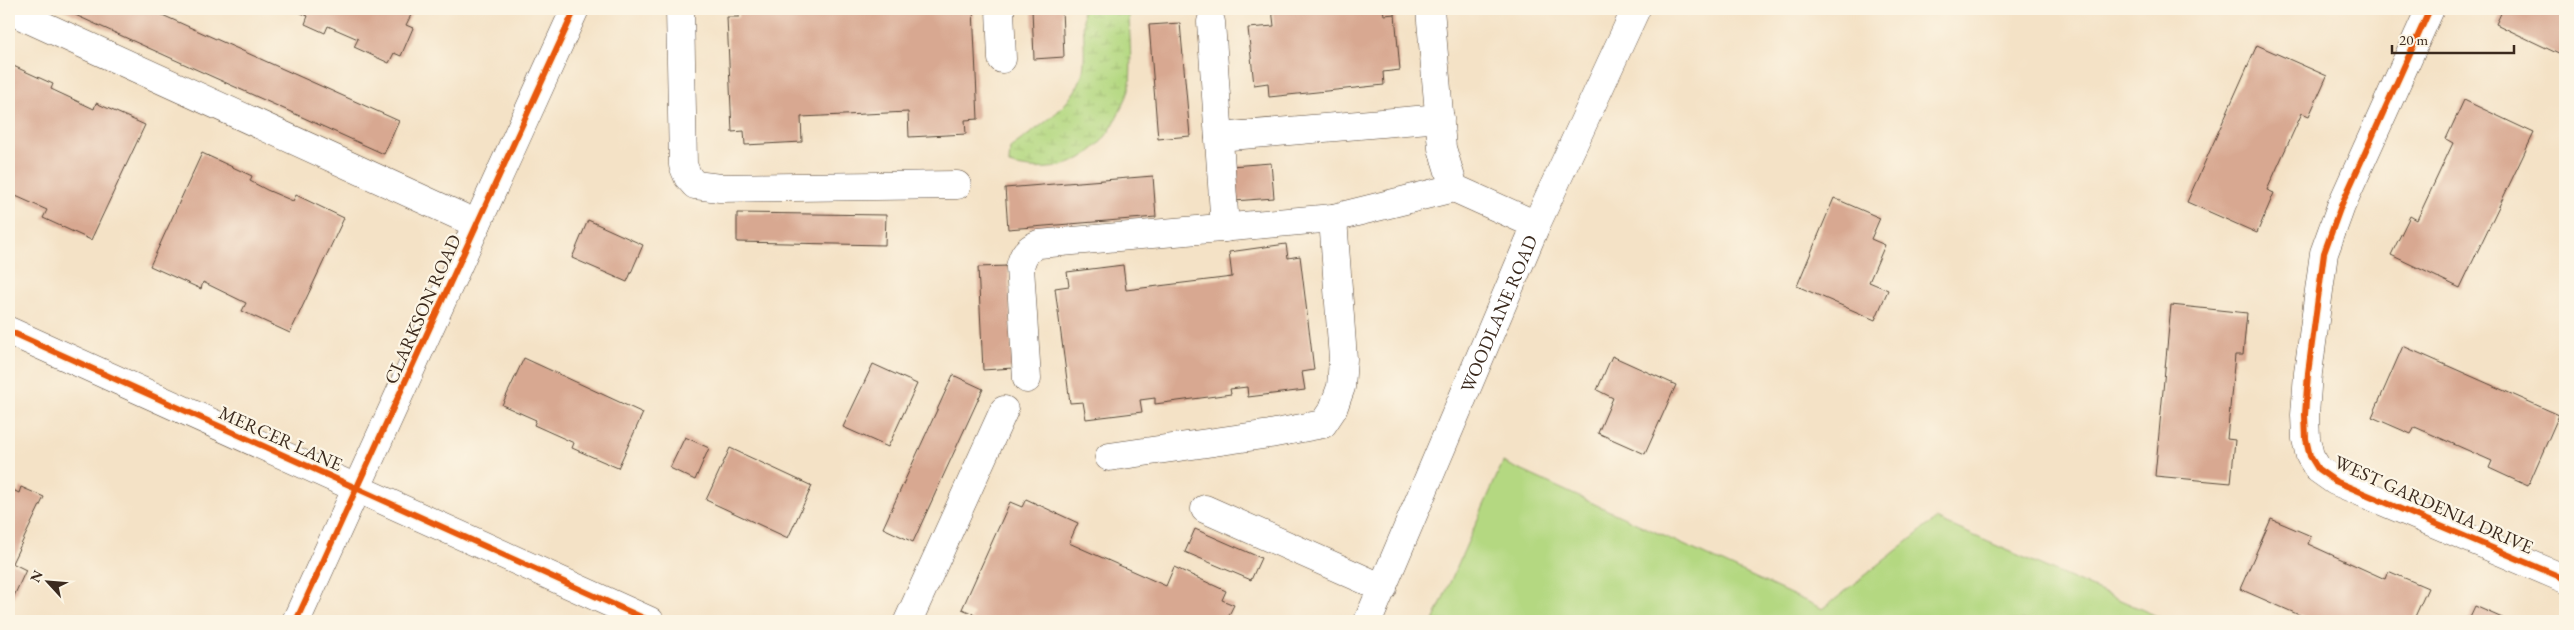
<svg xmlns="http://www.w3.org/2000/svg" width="2574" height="630" font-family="'EB Garamond',serif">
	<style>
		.wetland { fill: url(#wetland-marsh); stroke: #788150 }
		.garden { fill: #b4d881; stroke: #788150 }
		.building { fill: #d8a891 }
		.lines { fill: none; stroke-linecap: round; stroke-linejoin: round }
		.minor-casing { stroke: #574637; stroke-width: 29 }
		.minor { stroke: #fff; stroke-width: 28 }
		.cycleway-casing { stroke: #fcf5e5; stroke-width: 9 }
		.cycleway { stroke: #e8590c; stroke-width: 6 }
		.labels { text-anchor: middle; stroke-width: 4.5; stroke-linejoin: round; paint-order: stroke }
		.street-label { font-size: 19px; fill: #3b2a1e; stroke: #fcf5e5 }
	</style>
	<defs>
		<pattern id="wetland-marsh" width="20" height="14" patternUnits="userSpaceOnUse" patternTransform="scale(1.25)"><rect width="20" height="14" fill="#b4d881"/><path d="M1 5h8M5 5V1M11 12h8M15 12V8" fill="none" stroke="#9cba6f"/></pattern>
	</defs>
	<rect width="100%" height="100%" fill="#fcf5e5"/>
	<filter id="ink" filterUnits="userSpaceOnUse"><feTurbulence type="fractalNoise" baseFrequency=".02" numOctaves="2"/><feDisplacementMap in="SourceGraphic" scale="10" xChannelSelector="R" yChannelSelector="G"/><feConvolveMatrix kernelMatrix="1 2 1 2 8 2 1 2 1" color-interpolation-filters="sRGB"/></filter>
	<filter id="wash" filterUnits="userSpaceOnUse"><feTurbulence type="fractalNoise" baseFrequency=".0096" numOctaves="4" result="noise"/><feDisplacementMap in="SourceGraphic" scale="20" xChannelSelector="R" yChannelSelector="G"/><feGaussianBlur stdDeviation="1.12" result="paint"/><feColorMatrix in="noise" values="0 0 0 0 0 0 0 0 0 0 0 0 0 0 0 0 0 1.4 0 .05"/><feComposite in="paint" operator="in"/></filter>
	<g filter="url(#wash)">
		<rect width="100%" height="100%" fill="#f4e2c6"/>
		<path class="wetland" d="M1082,9h47c0,21 4,62 0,80 -1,7 -6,15 -9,22 -20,48 -61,67 -111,53l1,-16c28,-21 72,-46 74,-85 1,-18 -1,-36 -2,-54z"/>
		<polygon class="garden" points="1503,462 1823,609 1936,519 2168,621 1433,621"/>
		<g id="blocks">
			<g class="building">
				<polygon points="62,9 149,9 399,121 384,154"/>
				<polygon points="292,9 414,9 406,25 413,28 401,56 394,53 389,63 354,47 358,39 328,26 325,33 305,24 308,16"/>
				<polygon points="739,9 973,9 978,119 965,120 966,134 909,137 908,112 801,117 802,142 745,145 744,131 732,132 727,17 739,17"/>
				<polygon points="1032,9 1062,9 1064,57 1034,59"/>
				<polygon points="1272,9 1383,9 1384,15 1395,14 1400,70 1383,72 1384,85 1269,97 1268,83 1254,85 1248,28 1274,26"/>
				<polygon points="2503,9 2565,9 2565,57 2496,24"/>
				<polygon points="1180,23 1190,136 1158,139 1149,25"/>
				<polygon points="2257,45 2327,76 2309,116 2302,113 2267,190 2274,193 2257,233 2187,202"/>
				<polygon points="9,64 53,84 51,89 94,109 96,103 145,125 91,240 43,218 47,210 9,193"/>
				<polygon points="2464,100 2534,133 2460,288 2391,255 2410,216 2417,220 2453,143 2446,139"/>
				<polygon points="202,153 252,176 250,181 267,190 293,201 296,195 344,218 290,333 242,311 246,303 203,282 201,289 150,266"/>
				<polygon points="1271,163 1274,198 1234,201 1231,166"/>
				<polygon points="1153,176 1156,217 1008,229 1005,188"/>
				<polygon points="1834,198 1880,218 1871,239 1885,245 1869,282 1888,290 1875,320 1797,286"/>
				<polygon points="737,213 886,215 885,245 737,242"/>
				<polygon points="588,220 643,245 627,282 572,258"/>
				<polygon points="1286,244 1288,258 1300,256 1314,370 1302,372 1305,390 1248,397 1247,387 1230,389 1231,394 1155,404 1155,398 1140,400 1142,412 1086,419 1083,402 1070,403 1055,288 1069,286 1067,272 1123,265 1126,290 1232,277 1229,252"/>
				<polygon points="1008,266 1013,368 983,370 978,267"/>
				<polygon points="2171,305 2247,313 2243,355 2235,355 2227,439 2235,440 2231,483 2155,476"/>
				<polygon points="2403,346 2559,415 2528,486 2489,468 2492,461 2415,427 2411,434 2372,417"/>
				<polygon points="1612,356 1676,385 1645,454 1598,433 1613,398 1597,390"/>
				<polygon points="524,358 643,413 618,468 572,448 574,443 534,425 536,420 502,405"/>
				<polygon points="873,364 917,384 888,447 843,427"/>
				<polygon points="953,375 983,389 913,542 883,528"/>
				<polygon points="685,437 709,448 695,480 670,468"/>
				<polygon points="730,448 812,486 788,538 706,500"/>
				<polygon points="21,487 44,497 12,563 26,570 9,607 9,488 19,493"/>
				<polygon points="1026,499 1078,523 1069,543 1166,586 1174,567 1226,591 1222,600 1234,605 1226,621 971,621 974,614 962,609 1010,502 1022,507"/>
				<polygon points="2271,519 2311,536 2308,544 2385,579 2388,571 2428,588 2413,621 2313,621 2240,589"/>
				<polygon points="1195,529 1261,558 1251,580 1185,552"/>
				<polygon points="2475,606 2509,621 2468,621"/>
			</g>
		</g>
	</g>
	<g filter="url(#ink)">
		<use href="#blocks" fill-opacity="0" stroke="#574637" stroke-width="1"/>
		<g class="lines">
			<g class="minor-casing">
				<g id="minor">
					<polyline points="680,9 683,165 688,177 695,185 720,188 957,185"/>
					<polyline points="1000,9 1002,59"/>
					<polyline points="1430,9 1442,148 1454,188 1536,225"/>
					<polyline points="2430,9 2341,206 2324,253 2308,373 2305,415 2306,439 2310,456 2318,469 2335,481 2565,579"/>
					<polyline points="9,10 477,224"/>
					<polyline points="1211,22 1225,228"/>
					<polyline points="1219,137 1440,118"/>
					<polyline points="9,331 650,621"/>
					<path d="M1027,379l-7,-112c3,-13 7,-18 19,-23l294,-26 121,-30"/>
					<polyline points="1109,457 1270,434 1323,424 1333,409 1341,387 1343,359 1333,218"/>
					<polyline points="1205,509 1383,588"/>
					<polyline points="296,621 575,9"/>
					<polyline points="908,621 1004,410"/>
					<path id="s1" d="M1368,621l168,-396 100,-216"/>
				</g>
			</g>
			<use href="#minor" class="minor"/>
			<g class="cycleway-casing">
				<g id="cycleway">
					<polyline points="2430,9 2341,206 2324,253 2308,373 2305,415 2306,439 2310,456 2318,469 2335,481 2565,579"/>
					<polyline points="9,331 650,621"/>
					<polyline points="296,621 575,9"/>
				</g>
			</g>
			<use href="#cycleway" class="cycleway"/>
		</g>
	</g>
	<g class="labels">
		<g class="street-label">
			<text transform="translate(422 309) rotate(-66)" y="7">CLARKSON ROAD</text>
			<text dy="7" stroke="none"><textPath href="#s1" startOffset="334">WOODLANE ROAD</textPath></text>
			<text transform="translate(281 438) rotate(24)" y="7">MERCER LANE</text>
			<text transform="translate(2434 504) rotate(24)" y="7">WEST GARDENIA DRIVE</text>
		</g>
	</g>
	<rect width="2574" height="630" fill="none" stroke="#fcf5e5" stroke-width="30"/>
	<g transform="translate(48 582) rotate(296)" stroke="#fcf5e5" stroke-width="4" paint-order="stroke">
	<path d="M0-4L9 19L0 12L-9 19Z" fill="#3b2a1e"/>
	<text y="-8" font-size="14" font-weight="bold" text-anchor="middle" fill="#3b2a1e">N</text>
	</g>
	<path d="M2392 45v8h122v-8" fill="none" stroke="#3b2a1e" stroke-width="2.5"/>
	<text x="2399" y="45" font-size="15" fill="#3b2a1e" stroke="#fcf5e5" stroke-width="4" paint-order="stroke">20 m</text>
</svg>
